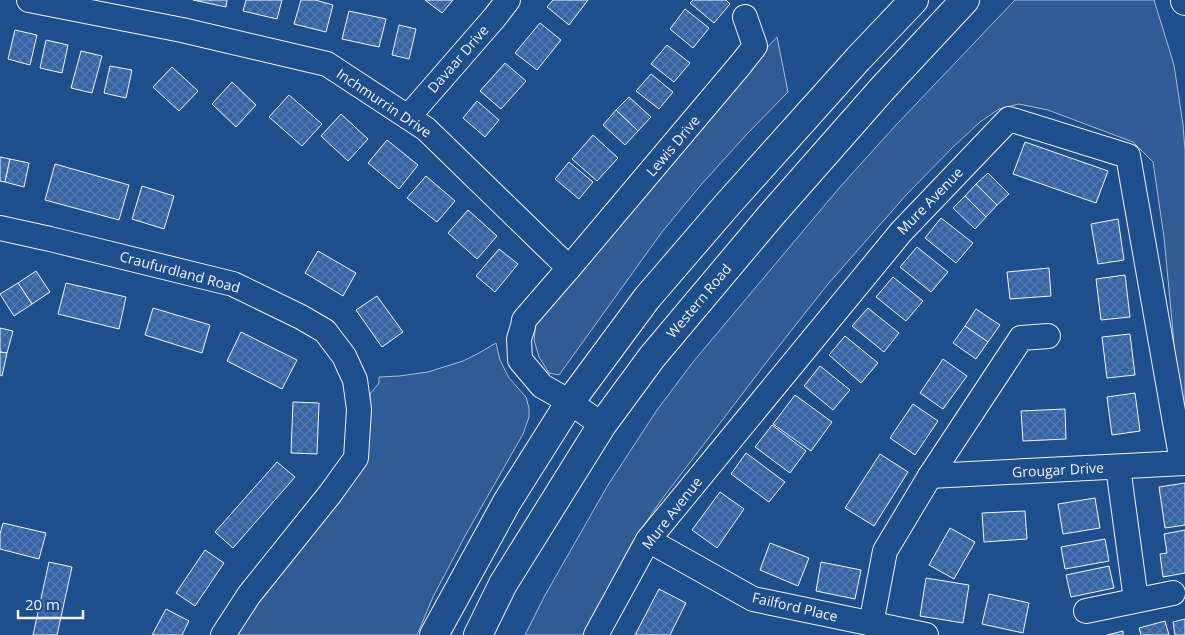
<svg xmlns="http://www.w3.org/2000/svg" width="1185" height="635" font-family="'Open Sans',sans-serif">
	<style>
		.built { fill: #305b95; stroke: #a8bbd7 }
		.building { fill: url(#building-cross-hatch); stroke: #f2f6ff }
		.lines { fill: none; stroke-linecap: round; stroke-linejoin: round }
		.minor-casing { stroke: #f2f6ff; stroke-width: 26 }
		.major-casing { stroke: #f2f6ff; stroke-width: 30 }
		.minor { stroke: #1f4e8c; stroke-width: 24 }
		.major { stroke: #1f4e8c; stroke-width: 28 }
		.labels { text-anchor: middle; stroke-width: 4; stroke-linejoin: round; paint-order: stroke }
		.street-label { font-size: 14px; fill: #f2f6ff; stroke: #1f4e8c }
	</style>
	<defs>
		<pattern id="building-cross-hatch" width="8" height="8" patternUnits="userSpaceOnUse" patternTransform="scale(1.25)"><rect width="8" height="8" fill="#3563a3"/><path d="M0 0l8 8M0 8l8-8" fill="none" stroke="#537ab1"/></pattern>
	</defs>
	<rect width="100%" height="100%" fill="#1f4e8c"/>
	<g class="built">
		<polygon points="1015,0 1154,0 1174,65 1183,125 1185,150 1185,443 1179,404 1172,321 1164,237 1153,162 1133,142 1048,110 1019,104 999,109 980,122 953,147 907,194 828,284 772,355 662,499 633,541 583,635 525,635 544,597 608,485 657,410 693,362 840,187 897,124"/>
		<polygon points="777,37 788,92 746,135 700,186 662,232 559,375 549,373 539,357 534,340 536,322 738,79"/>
		<polygon points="496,343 500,360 509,378 526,397 529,408 529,417 523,434 465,536 433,597 417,635 234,635 368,439 371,415 370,394 379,383 379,377 399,376 428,372 463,361 479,353"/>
	</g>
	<g class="building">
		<polygon points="193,0 227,0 226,7"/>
		<polygon points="246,0 282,0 277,19 243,11"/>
		<polygon points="301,0 315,0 333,5 326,32 294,24"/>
		<polygon points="425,0 453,0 442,13"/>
		<polygon points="553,0 588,0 569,25 547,7"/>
		<polygon points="693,0 726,0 730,4 714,23 690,3"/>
		<polygon points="685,9 709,28 693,48 670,29"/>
		<polygon points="349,11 386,19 379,47 342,39"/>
		<polygon points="540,23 561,40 537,70 515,53"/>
		<polygon points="399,25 416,29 409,59 392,55"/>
		<polygon points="15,30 37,35 30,65 8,59"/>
		<polygon points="46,40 68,45 62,73 40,68"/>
		<polygon points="667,45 690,63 674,82 651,64"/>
		<polygon points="81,51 102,56 92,93 71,88"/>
		<polygon points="505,63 526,81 501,109 480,91"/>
		<polygon points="110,66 132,70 126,98 104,93"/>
		<polygon points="172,67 198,91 179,111 153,87"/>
		<polygon points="651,74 673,92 659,109 636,91"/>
		<polygon points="232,82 256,105 236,127 212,104"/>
		<polygon points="289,95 322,124 302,146 269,117"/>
		<polygon points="629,97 651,117 638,131 616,110"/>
		<polygon points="477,101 499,120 485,137 463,118"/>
		<polygon points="616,110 638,131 625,145 603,125"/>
		<polygon points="341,114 368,139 348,161 321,136"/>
		<polygon points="593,135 618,158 597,181 572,159"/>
		<polygon points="387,140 418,165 399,189 368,163"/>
		<polygon points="1025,142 1108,171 1096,203 1013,174"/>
		<polygon points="0,157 10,159 5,182 0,181"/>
		<polygon points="10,159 29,163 24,187 5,182"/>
		<polygon points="569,162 593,182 579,199 555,179"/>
		<polygon points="55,164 129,185 119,220 45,200"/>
		<polygon points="988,173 1009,194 997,205 976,184"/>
		<polygon points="426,176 455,201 437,222 407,198"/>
		<polygon points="976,184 997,205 986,217 965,196"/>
		<polygon points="142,186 174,196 164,229 132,219"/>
		<polygon points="965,196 986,217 975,229 953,208"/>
		<polygon points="468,210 497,236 477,259 448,233"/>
		<polygon points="941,218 973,243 956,263 925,238"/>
		<polygon points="1118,219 1124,260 1098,264 1091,224"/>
		<polygon points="917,247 948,272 931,292 900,267"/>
		<polygon points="499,249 518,264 495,292 476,276"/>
		<polygon points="318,251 356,273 343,296 305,273"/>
		<polygon points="1049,268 1051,296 1010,299 1007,272"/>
		<polygon points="36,271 50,292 32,304 18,283"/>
		<polygon points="1125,275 1130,317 1101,320 1096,279"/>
		<polygon points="893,277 923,301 906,321 876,297"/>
		<polygon points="18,283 32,304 14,316 0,294"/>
		<polygon points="66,283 126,297 119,329 58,314"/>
		<polygon points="377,296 403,332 382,347 356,310"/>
		<polygon points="153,308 210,325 202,353 145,335"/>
		<polygon points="868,308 899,333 884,352 852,326"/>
		<polygon points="976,309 1000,325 988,342 965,326"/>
		<polygon points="965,326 988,342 976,359 953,343"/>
		<polygon points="0,328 13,331 7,353 0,352"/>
		<polygon points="241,332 297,360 282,389 227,361"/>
		<polygon points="1130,334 1135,375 1107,378 1102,337"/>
		<polygon points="845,336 878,363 861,383 829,355"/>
		<polygon points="0,352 7,353 2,376 0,375"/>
		<polygon points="943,359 967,376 943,409 920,393"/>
		<polygon points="820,366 850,390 833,410 804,386"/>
		<polygon points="1135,393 1140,431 1112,435 1107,397"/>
		<polygon points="795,395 832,422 811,451 773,424"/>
		<polygon points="293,402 319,403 317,454 291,453"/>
		<polygon points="913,404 938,421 915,455 890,438"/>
		<polygon points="1065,409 1066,439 1023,441 1021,411"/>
		<polygon points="772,425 806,451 790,473 755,447"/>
		<polygon points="746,453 785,482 769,502 731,474"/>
		<polygon points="880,454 908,472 874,526 845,508"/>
		<polygon points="277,462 295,477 233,548 215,532"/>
		<polygon points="1185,483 1185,525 1165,528 1159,487"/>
		<polygon points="720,492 744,509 717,548 692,530"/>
		<polygon points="1095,498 1100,528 1063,534 1058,504"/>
		<polygon points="1025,511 1027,539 984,542 982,513"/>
		<polygon points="3,523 46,533 39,559 0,549 0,534"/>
		<polygon points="950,528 975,542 954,579 929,565"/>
		<polygon points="1185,530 1185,573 1163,577 1160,554 1167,553 1164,534"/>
		<polygon points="1105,539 1109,561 1065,569 1061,547"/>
		<polygon points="770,543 809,558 798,586 760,570"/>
		<polygon points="205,550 224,563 195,606 176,593"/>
		<polygon points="49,562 72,567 57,635 33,635"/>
		<polygon points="821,562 861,570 855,599 816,591"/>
		<polygon points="1109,566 1114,588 1071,597 1066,575"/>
		<polygon points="926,578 969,585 963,623 920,616"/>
		<polygon points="659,589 686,603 670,635 635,635"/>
		<polygon points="989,594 1029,603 1023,633 982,624"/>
		<polygon points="166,609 189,621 182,635 152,635"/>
		<polygon points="1185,619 1185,635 1175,635 1173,622"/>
		<polygon points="1165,621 1169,635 1141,635 1139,628"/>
		<polygon points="1123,631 1123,635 1107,635"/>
	</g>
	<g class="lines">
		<g class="minor-casing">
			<g id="minor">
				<polyline points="29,0 182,30 327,64 426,129 569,268 524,320 523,326 519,339 520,360 542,386 570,402 602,425"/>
				<polyline points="408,117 495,17 508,0"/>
				<polyline points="0,228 50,239 233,284 301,317 325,331 344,356 355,380 359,409 356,458 330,494 249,595 223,635"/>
				<polyline points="569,268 741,64 755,46 745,17"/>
				<polyline points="1118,467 1136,600"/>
				<polyline points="930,476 1185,463"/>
				<polyline points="648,540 753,599 926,635"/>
				<polyline points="1086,611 1173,593"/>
				<polyline points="871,624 885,551 930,476 1021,338 1048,336"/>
				<polyline points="596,635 648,540 901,232 1009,119 1128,156 1182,462"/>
			</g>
		</g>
		<g class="major-casing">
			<g id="major">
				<polyline points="1185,0 1185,1"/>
				<polyline points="434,635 507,502 570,402 647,298 727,205 858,59 914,0"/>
				<polyline points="478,635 503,584 602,425 652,357 773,213 883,88 965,0"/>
			</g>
		</g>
		<use href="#minor" class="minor"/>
		<use href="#major" class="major"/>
	</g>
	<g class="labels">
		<g class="street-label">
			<text transform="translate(458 59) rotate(-49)" y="5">Davaar Drive</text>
			<text transform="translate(384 103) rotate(34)" y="5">Inchmurrin Drive</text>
			<text transform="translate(673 146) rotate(-50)" y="5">Lewis Drive</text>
			<text transform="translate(930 201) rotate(-46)" y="5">Mure Avenue</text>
			<text transform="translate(180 272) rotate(15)" y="5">Craufurdland Road</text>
			<text transform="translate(699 301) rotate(-50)" y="5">Western Road</text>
			<text transform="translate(1058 470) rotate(-3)" y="5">Grougar Drive</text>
			<text transform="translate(672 513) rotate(-52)" y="5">Mure Avenue</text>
			<text transform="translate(795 607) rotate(13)" y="5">Failford Place</text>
		</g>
	</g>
	<path d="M18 610v8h65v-8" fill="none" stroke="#f2f6ff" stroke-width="2.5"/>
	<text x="25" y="610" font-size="15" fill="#f2f6ff" stroke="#1f4e8c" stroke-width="4" paint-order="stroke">20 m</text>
</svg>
